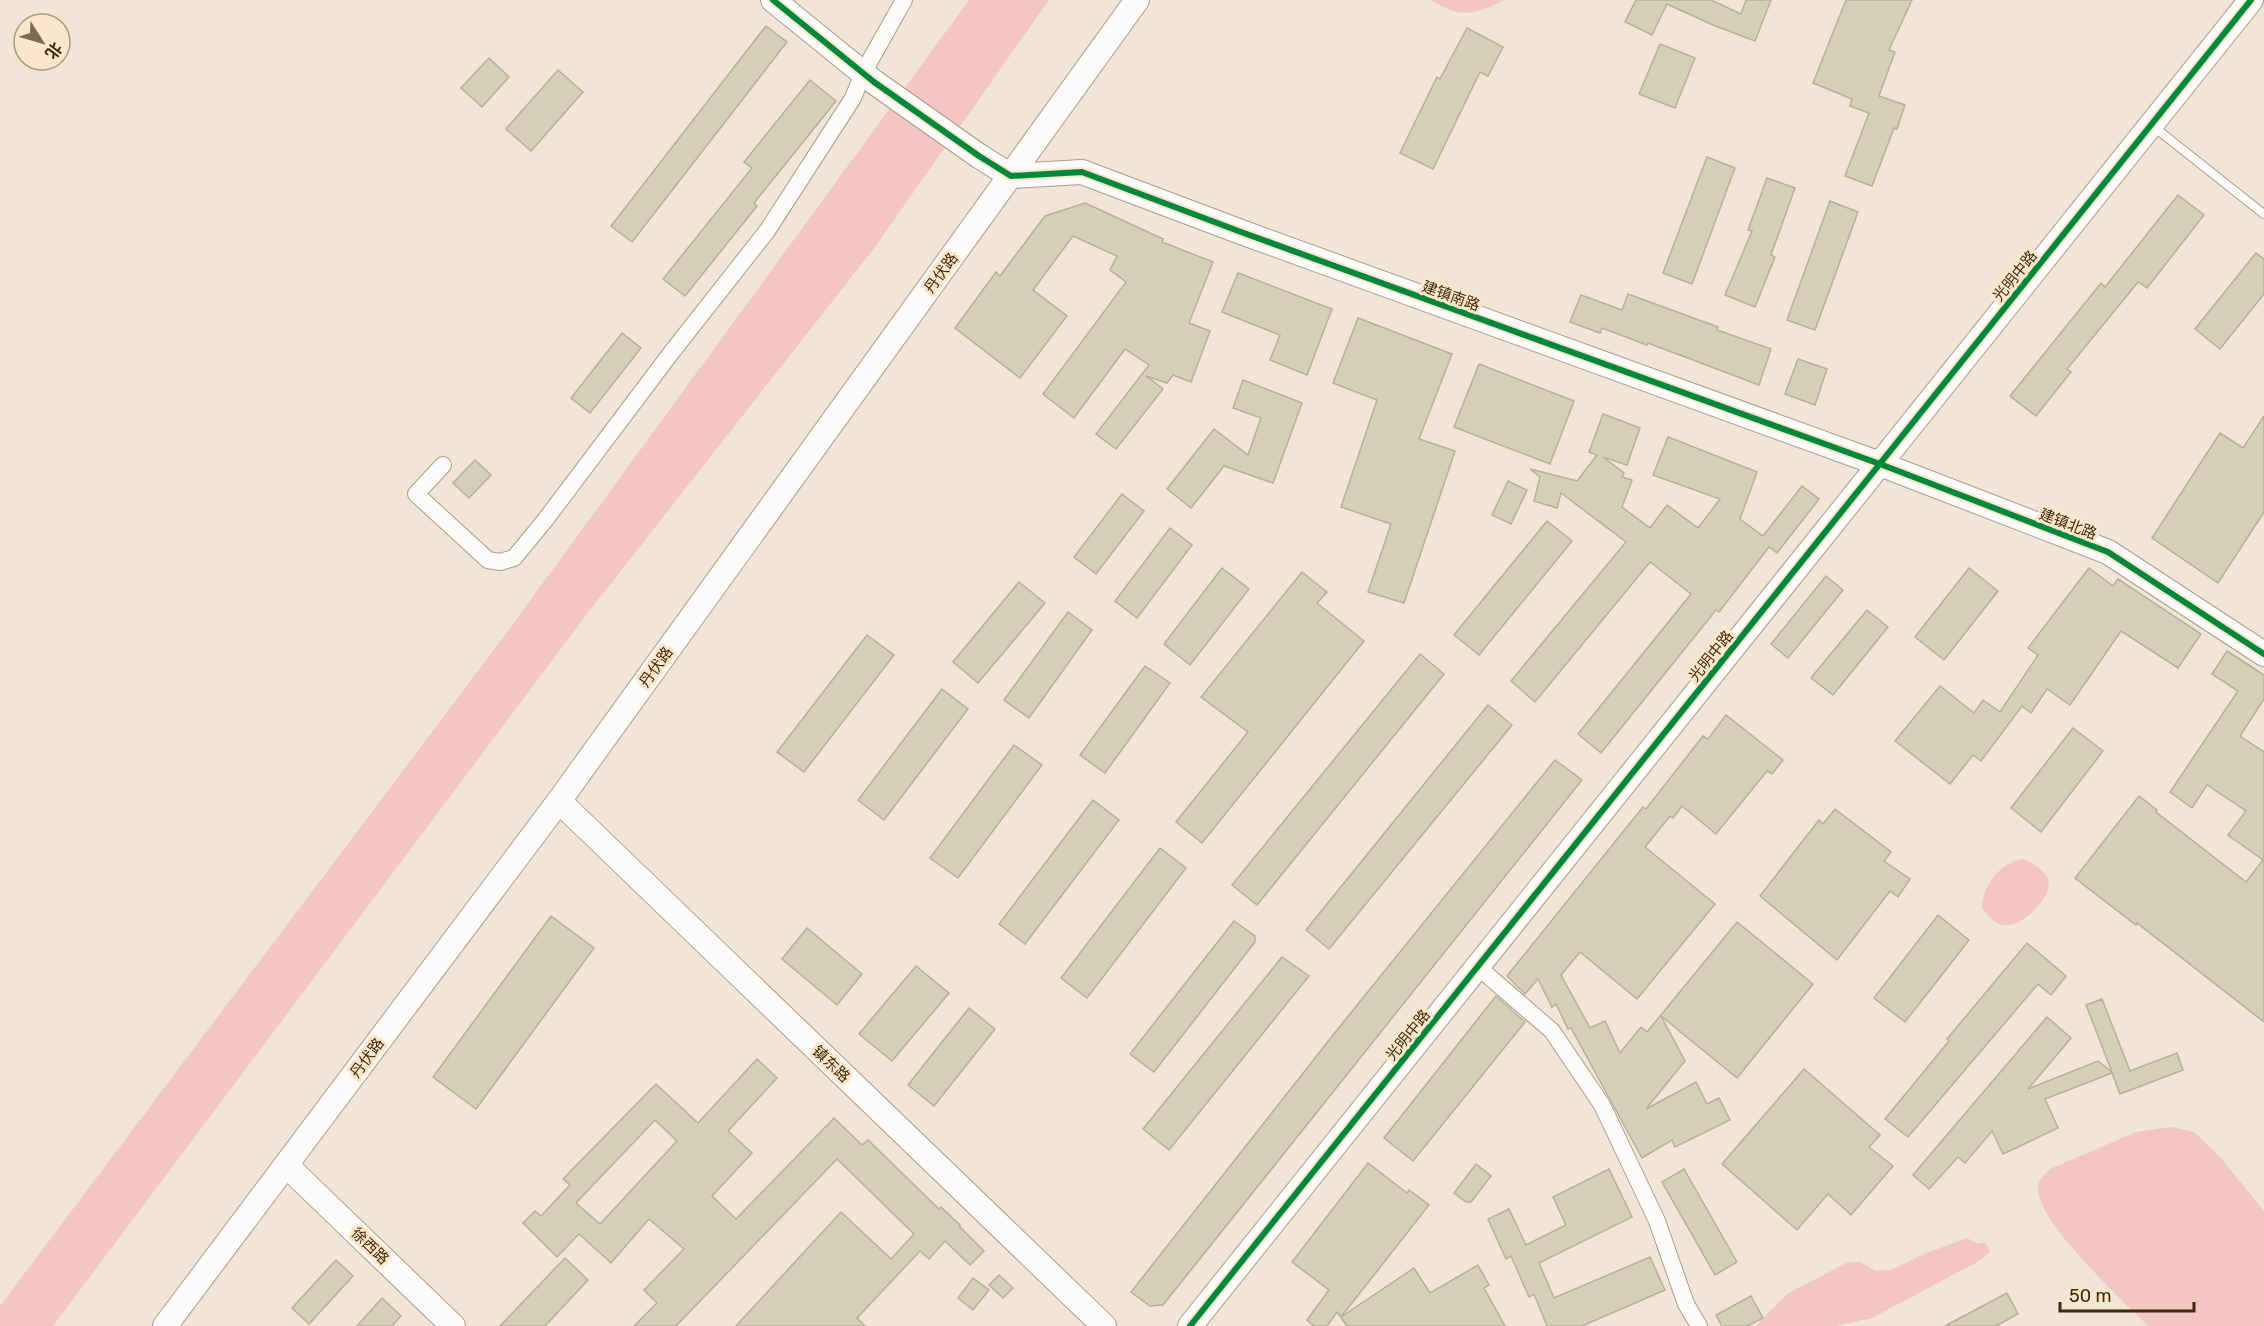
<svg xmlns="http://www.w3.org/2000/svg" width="2264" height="1326" font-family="Rubik,'Noto Sans SC',sans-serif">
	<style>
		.water { fill: #f3c6c3 }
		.building { fill: #d6ceb7; stroke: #b8af98; stroke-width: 1.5; fill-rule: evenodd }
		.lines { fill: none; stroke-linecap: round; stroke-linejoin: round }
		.lane-casing { stroke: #aa9c87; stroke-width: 10 }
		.street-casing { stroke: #aa9c87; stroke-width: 18 }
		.secondary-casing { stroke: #aa9c87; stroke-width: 26 }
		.lane { stroke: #fdfbf9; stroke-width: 8 }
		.street { stroke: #fdfbf9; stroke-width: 16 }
		.secondary { stroke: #fdfbf9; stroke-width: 24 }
		.cycleway-casing { stroke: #fae6cb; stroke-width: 10 }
		.cycleway { stroke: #00873e; stroke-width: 6 }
		.labels { text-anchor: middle; stroke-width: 6; stroke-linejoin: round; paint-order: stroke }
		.street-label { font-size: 15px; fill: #3d2a0b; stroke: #fae6cb }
	</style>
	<rect width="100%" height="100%" fill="#f0e5d6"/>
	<g class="water">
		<polygon points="969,0 1049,0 872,251 587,614 53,1326 0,1326 0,1306 502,639"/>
		<path d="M1431,0h74c-32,14 -42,20 -74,0z"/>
		<path d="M2022,859c9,3 22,10 26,20 6,17 -27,50 -45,46 -10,-2 -15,-9 -21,-17 1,-23 17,-44 40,-49z"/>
		<path d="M2171,1127l23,5 26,25 44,54v115h-116c-25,-26 -111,-103 -110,-138 0,-8 7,-14 12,-19l86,-37z"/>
		<polygon points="1967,1238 1978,1244 1985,1242 1990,1251 1981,1260 1872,1318 1836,1326 1756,1326 1787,1294 1848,1262 1860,1262 1876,1271 1891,1270 1924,1254"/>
	</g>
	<g class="building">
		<polygon points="1636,0 1711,0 1741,14 1746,0 1771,0 1755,41 1713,25 1667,4 1652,35 1625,22"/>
		<polygon points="1846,0 1912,0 1889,50 1895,52 1879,96 1905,105 1897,129 1894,128 1872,186 1845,176 1869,113 1850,106 1852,99 1813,83"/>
		<polygon points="766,26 787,42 632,242 611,226"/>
		<polygon points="1467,28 1503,47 1488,76 1480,72 1433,169 1400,153 1437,77 1440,79"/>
		<polygon points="1660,44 1695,58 1675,108 1639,94"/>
		<polygon points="489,58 509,77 482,107 461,88"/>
		<polygon points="558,70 583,92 531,151 506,129"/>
		<polygon points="810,80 836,101 754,203 757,206 685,296 663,279 752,168 744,162"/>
		<polygon points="1707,157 1735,168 1692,284 1663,273"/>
		<polygon points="1767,178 1795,188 1771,255 1775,257 1755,307 1725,295 1752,231 1748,230"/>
		<polygon points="2178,195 2204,215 2147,288 2138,282 2067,369 2071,372 2036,416 2010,396 2101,283 2105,287"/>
		<polygon points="1830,201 1858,212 1815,330 1787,320"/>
		<polygon points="1085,203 1163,239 1162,242 1213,262 1189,323 1210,331 1191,382 1173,375 1167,383 1146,376 1163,389 1116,449 1096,434 1149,365 1125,349 1074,418 1043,394 1126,282 1110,270 1117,256 1073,236 1033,290 1067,316 1020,378 955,328 996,272 1000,276 1045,216"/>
		<polygon points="2256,253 2264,259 2264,294 2220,349 2195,329"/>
		<polygon points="1238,273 1332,309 1307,375 1270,360 1280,335 1222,312"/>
		<polygon points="1628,294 1718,327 1717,330 1771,349 1759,385 1648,343 1647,345 1602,328 1600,333 1570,322 1581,295 1622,310"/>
		<polygon points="1358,318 1452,354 1419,439 1455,451 1404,603 1368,592 1391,524 1341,507 1377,400 1333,383"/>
		<polygon points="622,333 641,348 590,413 571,398"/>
		<polygon points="1798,359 1827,369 1815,405 1785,394"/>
		<polygon points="1479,364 1574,401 1550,464 1454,427"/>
		<polygon points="1243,380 1302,403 1273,483 1224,466 1191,508 1167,489 1214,429 1248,455 1261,418 1233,408"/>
		<polygon points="1603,414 1640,428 1627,465 1603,457 1624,473 1622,477 1632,480 1622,507 1650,528 1667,505 1698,528 1720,499 1653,475 1668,437 1757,472 1740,519 1763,536 1802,486 1819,499 1777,553 1769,547 1719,612 1716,610 1601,753 1578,734 1691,594 1650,562 1535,702 1511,681 1626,542 1561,493 1557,508 1534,501 1540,477 1530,469 1577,481 1597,455 1589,452"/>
		<polygon points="2264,416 2264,512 2218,583 2152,538 2220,433 2243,448"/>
		<polygon points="475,460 491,475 469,498 453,483"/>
		<polygon points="1508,481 1527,490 1511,524 1492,515"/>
		<polygon points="1122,494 1144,511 1096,574 1074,557"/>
		<polygon points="1547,521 1572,541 1479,655 1454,635"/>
		<polygon points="1170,528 1192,545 1137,618 1115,601"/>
		<polygon points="1222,568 1249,589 1190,665 1164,644"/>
		<polygon points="1969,568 1998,591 1944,660 1915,637"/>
		<polygon points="2089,568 2113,586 2118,579 2201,634 2178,668 2121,631 2070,705 2047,689 2031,713 2022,706 1981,761 1973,755 1950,784 1895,741 1940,686 1974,713 1983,700 2000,712 2038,655 2028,648"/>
		<polygon points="1302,572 1327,592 1317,603 1364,641 1202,843 1176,822 1248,732 1201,697"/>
		<polygon points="1826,576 1843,590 1788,658 1771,644"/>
		<polygon points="1019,582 1045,603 978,683 953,662"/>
		<polygon points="1867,610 1888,627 1833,695 1811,678"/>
		<polygon points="1068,612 1092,630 1029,718 1004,700"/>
		<polygon points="867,635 894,655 804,772 777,752"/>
		<polygon points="2227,651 2264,675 2264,699 2240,736 2264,752 2264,1022 2137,923 2136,925 2075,878 2139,796 2157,810 2156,812 2246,882 2263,860 2228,835 2246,811 2207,785 2192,808 2170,792 2238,691 2212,674"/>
		<polygon points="1420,654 1444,674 1257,905 1232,885"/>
		<polygon points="1145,666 1170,683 1105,773 1080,755"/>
		<polygon points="942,689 968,709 884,820 858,800"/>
		<polygon points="1488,705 1512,725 1329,949 1306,930"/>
		<polygon points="1726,715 1783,760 1772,774 1767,771 1716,834 1682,806 1673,818 1670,816 1645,847 1715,904 1637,999 1580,952 1561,975 1590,1028 1605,1021 1620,1053 1641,1027 1647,1032 1737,922 1813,984 1737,1078 1661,1016 1685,1061 1646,1109 1696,1082 1707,1104 1719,1098 1730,1120 1675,1147 1672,1140 1642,1158 1571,1028 1568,1029 1556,1004 1552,1007 1538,979 1525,994 1507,976 1643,807 1646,809 1703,736 1708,739"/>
		<polygon points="2073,728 2103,751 2041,832 2011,808"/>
		<polygon points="1014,745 1042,765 958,878 930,858"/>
		<polygon points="1555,760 1582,780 1163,1305 1150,1306 1131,1292 1337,1030"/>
		<polygon points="1093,800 1119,820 1025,944 999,924"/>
		<polygon points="1835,809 1891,852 1884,861 1910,879 1898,897 1890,891 1837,960 1760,896 1819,820 1823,824"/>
		<polygon points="1160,848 1186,868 1087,998 1061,978"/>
		<polygon points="1938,915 1969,940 1905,1022 1874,998"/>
		<polygon points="551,916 594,948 476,1109 433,1077"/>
		<polygon points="1234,921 1255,936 1255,942 1154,1072 1130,1054"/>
		<polygon points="807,928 862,974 837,1005 782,959"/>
		<polygon points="2027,943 2066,976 2051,995 2038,984 1908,1137 1885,1119 1949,1041 1947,1039"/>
		<polygon points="1282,957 1309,976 1169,1150 1143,1129"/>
		<polygon points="916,966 949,993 892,1061 859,1034"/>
		<polygon points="1496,996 1525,1022 1413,1161 1384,1138"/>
		<polygon points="2102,999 2130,1071 2177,1053 2183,1070 2120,1094 2112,1073 2045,1099 2058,1128 2003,1154 1992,1131 1965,1163 1958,1157 1929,1189 1913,1175 2047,1017 2071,1038 2028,1089 2098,1061 2112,1072 2086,1005"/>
		<polygon points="969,1008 995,1029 934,1106 908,1085"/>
		<path d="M757,1059l20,19 -49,53 24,22 -40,43 24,23 98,-101 28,27 6,-5 71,69 2,-2 19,18 -1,1 25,25 -14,14 -25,-24 -16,18 -9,-8 -63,67 8,8h-129l105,-114 50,47 23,-25 -77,-75 -161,167h-42l23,-23 -13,-13 40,-41 -35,-30 -38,44 -32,-29 -22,23 -34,-34 12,-12 6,5 29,-31 -7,-6 93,-95 42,39zM655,1120l22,21 -77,83 -24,-21z"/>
		<polygon points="1804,1069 1880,1135 1869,1147 1893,1166 1851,1215 1828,1194 1797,1230 1722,1164"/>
		<polygon points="1368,1163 1407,1193 1409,1190 1429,1205 1341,1317 1414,1268 1430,1293 1478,1265 1489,1285 1484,1288 1505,1326 1347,1326 1337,1312 1327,1326 1314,1326 1307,1320 1329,1290 1292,1262"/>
		<polygon points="1476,1164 1491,1176 1471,1202 1466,1202 1454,1193"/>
		<polygon points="1609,1169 1632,1217 1539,1263 1554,1298 1650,1257 1665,1290 1582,1326 1547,1326 1534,1294 1529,1297 1511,1256 1506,1259 1488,1219 1509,1209 1526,1245 1566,1225 1553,1197"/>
		<polygon points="1684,1169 1737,1262 1715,1275 1662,1182"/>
		<polygon points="565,1258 588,1280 545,1326 500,1326"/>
		<polygon points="336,1260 353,1276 309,1324 292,1308"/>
		<polygon points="999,1275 1013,1288 1003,1298 989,1285"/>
		<polygon points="973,1278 989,1290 973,1310 958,1298"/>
		<polygon points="2007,1293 2018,1314 1996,1326 1945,1326"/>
		<polygon points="1751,1296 1763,1318 1747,1326 1722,1326 1716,1315"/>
		<polygon points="382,1298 401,1316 392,1326 357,1326"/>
	</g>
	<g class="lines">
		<g class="lane-casing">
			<polyline id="lane" points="2154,127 2264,214"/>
		</g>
		<g class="street-casing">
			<g id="street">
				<polyline points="443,465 416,494 488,560 500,562 514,558 546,519 671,353 767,231 853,98 863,73 904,0"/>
				<polyline points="1478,967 1552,1031 1602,1105 1657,1221 1686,1304 1699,1326"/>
			</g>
		</g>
		<g class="secondary-casing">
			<g id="secondary">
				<polyline points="773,0 874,82 979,156 1011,176 1082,172 1241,232 1880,464 2108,552 2264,654"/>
				<polyline points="559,801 1104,1326"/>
				<polyline points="287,1166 453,1326"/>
				<polyline points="165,1326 559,801 1137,0"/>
				<polyline points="1190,1326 2251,0"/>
			</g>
		</g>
		<use href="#lane" class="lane"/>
		<use href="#street" class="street"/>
		<use href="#secondary" class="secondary"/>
		<g class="cycleway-casing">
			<g id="cycleway">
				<polyline points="773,0 874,82 979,156 1011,176 1082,172 1241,232 1880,464 2108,552 2264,654"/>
				<polyline points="1190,1326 2251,0"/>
			</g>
		</g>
		<use href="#cycleway" class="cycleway"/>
	</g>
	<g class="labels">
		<g class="street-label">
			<text transform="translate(941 273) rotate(-54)" y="5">丹伏路</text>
			<text transform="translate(2015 276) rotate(-51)" y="5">光明中路</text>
			<text transform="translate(1451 296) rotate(20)" y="5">建镇南路</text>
			<text transform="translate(2068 524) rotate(21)" y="5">建镇北路</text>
			<text transform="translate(1711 656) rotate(-51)" y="5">光明中路</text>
			<text transform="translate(656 667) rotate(-54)" y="5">丹伏路</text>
			<text transform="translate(1408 1035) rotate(-51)" y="5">光明中路</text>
			<text transform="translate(367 1058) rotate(-53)" y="5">丹伏路</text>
			<text transform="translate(831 1064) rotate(44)" y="5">镇东路</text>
			<text transform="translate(370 1246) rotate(44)" y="5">徐西路</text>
		</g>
	</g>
	<g transform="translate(42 42) rotate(127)"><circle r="28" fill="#fae6cb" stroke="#ae9b7e" stroke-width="1.5"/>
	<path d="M0-4.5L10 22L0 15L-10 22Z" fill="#7c6b52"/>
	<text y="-9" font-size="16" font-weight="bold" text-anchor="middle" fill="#3d2a0b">北</text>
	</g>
	<path d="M2060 1302v9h134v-9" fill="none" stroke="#3d2a0b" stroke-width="3"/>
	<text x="2069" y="1302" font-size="18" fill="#3d2a0b" stroke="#fae6cb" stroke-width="4.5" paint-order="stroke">50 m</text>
</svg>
